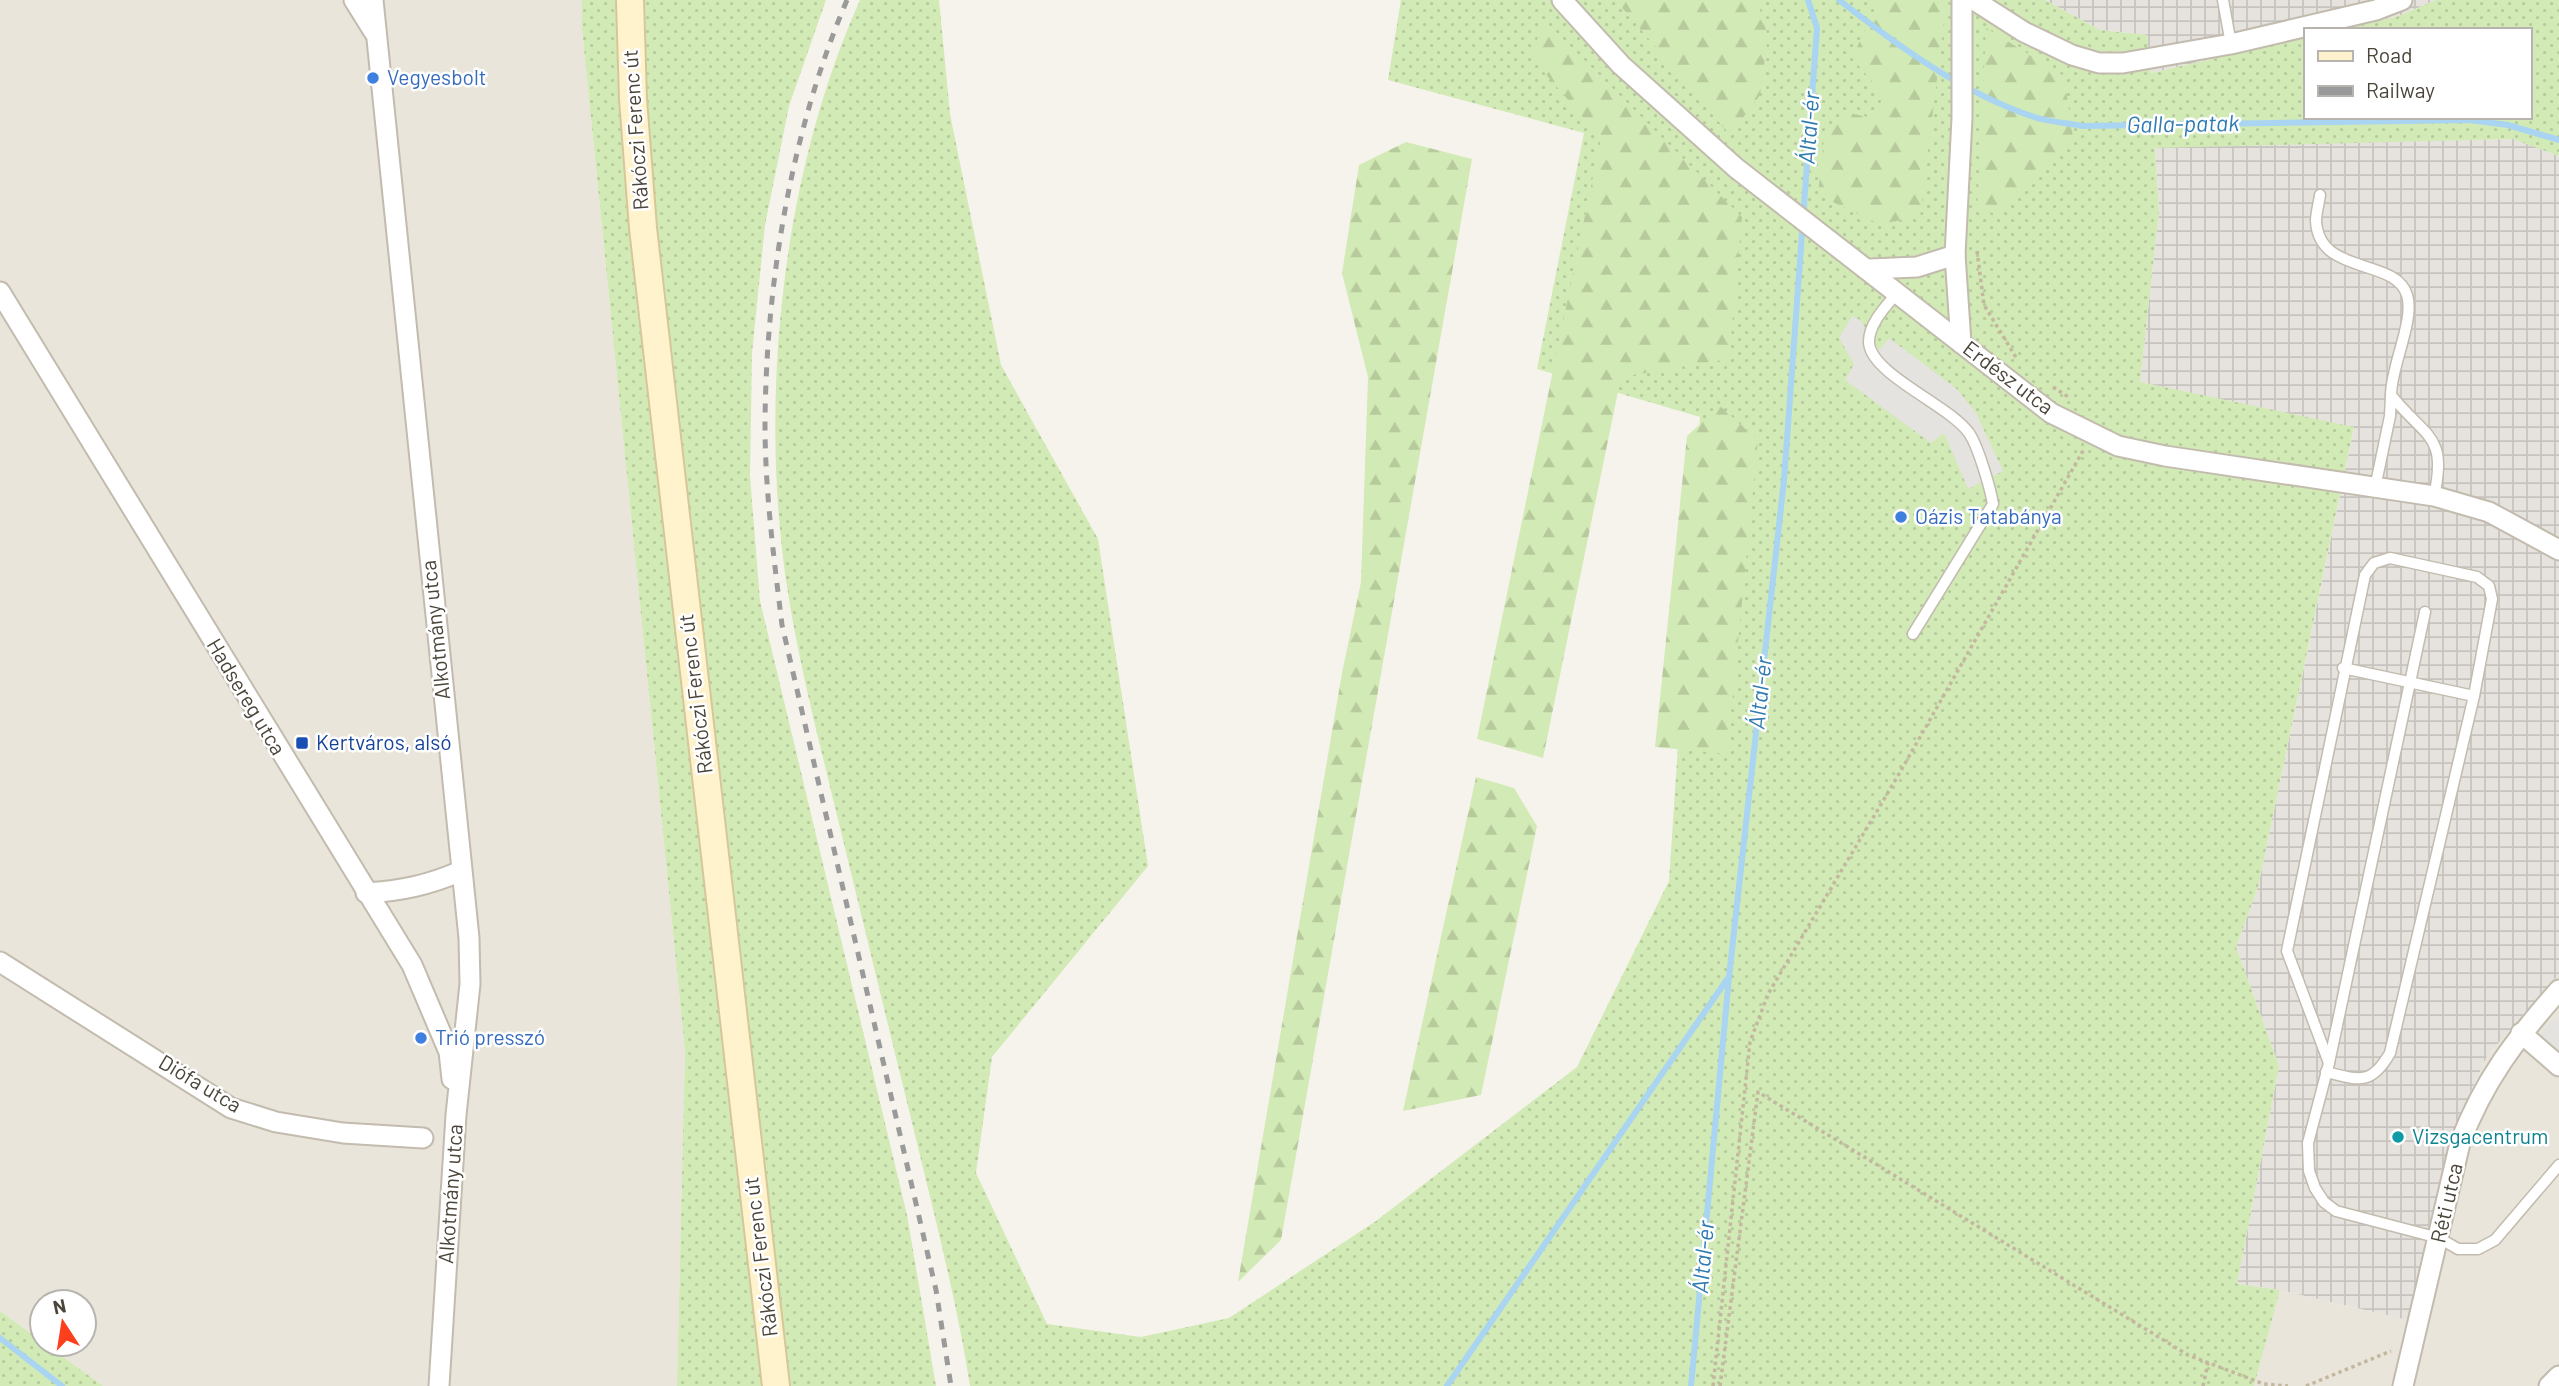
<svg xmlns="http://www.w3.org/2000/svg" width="2559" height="1386" font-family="Barlow,sans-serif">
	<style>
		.residential { fill: #eae5da }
		.industrial { fill: url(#industrial-grid) }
		.grass { fill: url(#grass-dots) }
		.forest { fill: url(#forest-firs) }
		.parking { fill: #e5e3e0 }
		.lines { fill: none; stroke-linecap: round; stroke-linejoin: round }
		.stream { stroke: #a9d4f2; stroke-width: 6 }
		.lane-casing { stroke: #c2bbae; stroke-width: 13 }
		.street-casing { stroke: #c2bbae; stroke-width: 23 }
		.secondary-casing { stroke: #d6c79b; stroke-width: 30 }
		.path { stroke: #c4b79f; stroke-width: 3.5; stroke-dasharray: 3.5 3.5; stroke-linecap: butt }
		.lane { stroke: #fff; stroke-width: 10 }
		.street { stroke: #fff; stroke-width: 19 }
		.secondary { stroke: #fff3cd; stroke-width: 26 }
		.rail { stroke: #9a9a9a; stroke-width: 5; stroke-dasharray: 9 9; stroke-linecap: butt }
		.shop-dot { fill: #3f7fe0; stroke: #fff; stroke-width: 2.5 }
		.transit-dot { fill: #1a4fb4; stroke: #fff; stroke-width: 2.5 }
		.culture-dot { fill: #0f9aa8; stroke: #fff; stroke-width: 2.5 }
		.labels { text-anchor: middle; stroke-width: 5; stroke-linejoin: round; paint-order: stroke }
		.shop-label { font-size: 21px; fill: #366cbe; stroke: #fff; text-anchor: start }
		.street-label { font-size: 21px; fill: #4b4439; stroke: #fff }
		.transit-label { font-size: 21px; fill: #164399; stroke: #fff; text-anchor: start }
		.culture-label { font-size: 21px; fill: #0d838f; stroke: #fff; text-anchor: start }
		.water-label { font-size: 23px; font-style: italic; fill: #2e7ab2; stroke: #fff }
	</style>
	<defs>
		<pattern id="industrial-grid" width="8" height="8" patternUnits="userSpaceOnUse" patternTransform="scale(1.75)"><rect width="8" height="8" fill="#e6e2dd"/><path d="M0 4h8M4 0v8" fill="none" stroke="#c7c3be"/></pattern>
		<pattern id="grass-dots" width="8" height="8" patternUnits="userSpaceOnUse" patternTransform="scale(1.75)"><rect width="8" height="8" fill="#d2eab5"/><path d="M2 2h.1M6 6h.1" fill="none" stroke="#b6ca9c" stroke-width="1.8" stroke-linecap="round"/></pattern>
		<pattern id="forest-firs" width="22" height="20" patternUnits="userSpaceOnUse" patternTransform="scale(1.75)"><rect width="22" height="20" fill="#d2eab5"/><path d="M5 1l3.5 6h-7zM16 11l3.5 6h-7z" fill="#b6ca9c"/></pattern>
	</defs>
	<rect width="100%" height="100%" fill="#f6f3ec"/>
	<g class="residential">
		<polygon points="0,0 582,0 582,29 685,1051 677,1386 103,1386 45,1344 84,1344 84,1302 42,1302 42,1342 0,1311"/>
		<polygon points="2559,974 2559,1386 2254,1386 2280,1290 2408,1320 2461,1113 2487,1056"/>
	</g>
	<g class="industrial">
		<polygon points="2045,0 2436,0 2399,16 2340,30 2305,30 2305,38 2151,73 2147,35 2100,30"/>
		<polygon points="2514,139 2559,156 2559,974 2487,1056 2461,1113 2408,1320 2280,1290 2237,1284 2279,1066 2236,947 2258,887 2354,428 2140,382 2159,211 2155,147"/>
	</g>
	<g class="grass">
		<polygon points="582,0 826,0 789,106 765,225 752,353 750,476 760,601 907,1215 936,1386 677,1386 685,1051 582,29"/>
		<path d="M860,0h79l11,114 51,251 97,174 50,327 -156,191 -16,116 71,151 94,13 88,-19 147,-97 201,-154 92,-186 31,-464 -163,-48 47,-236 -196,-53 13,-80h644l55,30 47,5 4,38 154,-35v79h224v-87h-189l59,-14 37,-16h123v156l-46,-17 -358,9 4,63 -19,171 214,45 -96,460 -22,60 43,119 -42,218 43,6 -26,96h-1284c-13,-84 -35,-168 -55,-251 -27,-110 -54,-221 -81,-332 -18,-74 -37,-148 -48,-223 -27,-186 -3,-409 74,-580z"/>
		<polygon points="0,1311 103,1386 0,1386"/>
	</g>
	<g class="forest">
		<polygon points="1620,0 1757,0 1768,36 1760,95 1730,135 1620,5"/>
		<polygon points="1879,0 1940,0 1946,5 1920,217 1879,224 1818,195 1825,128 1848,113 1874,118 1884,95 1852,58"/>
		<polygon points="1544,20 1742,217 1729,359 1621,377 1543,758 1477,739 1601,138 1531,57"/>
		<polygon points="1986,28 2064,76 2074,144 1995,213 1977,211"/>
		<polygon points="1406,142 1472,159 1281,1240 1238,1282 1342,673 1361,582 1368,377 1342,273 1359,165"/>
		<polygon points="1720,406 1758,440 1727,754 1655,747 1687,436"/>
		<polygon points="1476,777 1514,788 1537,826 1481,1095 1403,1111"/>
	</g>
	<g class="parking">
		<polygon points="1852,316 1860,320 1879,350 1889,338 1957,389 1976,413 2003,471 1968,489 1944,433 1931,443 1845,380 1854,364 1839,338"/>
		<polygon points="2556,1016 2559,1018 2559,1066 2532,1042"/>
	</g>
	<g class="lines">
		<g class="stream">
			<path d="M1839,0c59,46 123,93 195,117 15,5 33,6 48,9l388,-6 38,5 51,15"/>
			<polyline points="0,1338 62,1386"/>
			<polyline points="1447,1386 1728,978"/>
			<polyline points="1691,1386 1729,977 1784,480 1817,28 1808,0"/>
		</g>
		<g class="lane-casing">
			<g id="lane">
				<polyline points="2223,0 2231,44"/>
				<path d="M2320,195c-1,8 -4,18 -4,26 3,55 79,36 91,74 8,25 -16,71 -16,100 34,43 57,39 43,101"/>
				<path d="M1898,292c-11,13 -30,32 -29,51 3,32 80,62 100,90 9,13 21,54 24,71l-80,130"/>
				<polyline points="2375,488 2390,416 2391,395"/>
				<polyline points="2425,612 2329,1063 2308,1143 2309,1171 2315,1188 2324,1202 2336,1211 2439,1238 2458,1249 2478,1249 2495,1240 2559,1165"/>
				<polyline points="2343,668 2474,696"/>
				<path d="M2326,1072c33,8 45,14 64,-19l84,-357 18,-97 -3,-13 -12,-9 -87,-19 -16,5 -9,12 -78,376 42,112"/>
			</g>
		</g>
		<g class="street-casing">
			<g id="street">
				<polyline points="354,0 374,32"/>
				<polyline points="373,0 469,938 470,984 456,1115 439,1386"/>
				<polyline points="1562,0 1621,65 1736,168 2051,413 2118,446 2165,456 2434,496 2489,512 2559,550"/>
				<polyline points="1974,0 2024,32 2072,55 2099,63 2123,63 2231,44 2376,10 2402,0"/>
				<polyline points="1870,269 1917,267 1955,255"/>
				<polyline points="0,292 412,965 449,1052 452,1079"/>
				<polyline points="1961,343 1955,255 1962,118 1962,0"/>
				<path d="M366,893c35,-2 63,-8 95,-22"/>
				<polyline points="0,962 231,1108 276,1122 343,1133 423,1138"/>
				<polyline points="2521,1033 2559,1066"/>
				<path d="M2403,1386l57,-243c24,-63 55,-103 99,-153"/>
				<polyline points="2549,1386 2559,1376"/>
			</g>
		</g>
		<g class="secondary-casing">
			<polyline id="secondary" points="630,0 633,99 643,228 776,1386"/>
		</g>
		<g class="path">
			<polyline points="1977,251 1984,305 2017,359"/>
			<polyline points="2053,387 2070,398"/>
			<polyline points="1713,1386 1750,1042 1768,994 1899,774 2084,449"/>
			<polyline points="1720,1386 1758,1092 2188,1355 2264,1384 2288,1386"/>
			<polyline points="2203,1386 2208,1363"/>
			<polyline points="2306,1386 2391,1351"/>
		</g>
		<use href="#lane" class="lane"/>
		<use href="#street" class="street"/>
		<use href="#secondary" class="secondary"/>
		<path class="rail" d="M847,0c-56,131 -81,282 -82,424 0,67 9,135 17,201l154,665 15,96"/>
	</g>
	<g class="shop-dot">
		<circle cx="373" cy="78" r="7"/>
		<circle cx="1901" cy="517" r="7"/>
		<circle cx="421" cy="1038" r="7"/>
	</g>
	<rect class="transit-dot" x="295" y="736" width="14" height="14" rx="3.5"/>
	<circle class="culture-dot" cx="2398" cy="1137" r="7"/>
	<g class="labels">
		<g class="shop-label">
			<text x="387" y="85">Vegyesbolt</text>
			<text x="1915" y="524">Oázis Tatabánya</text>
			<text x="435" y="1045">Trió presszó</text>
		</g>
		<g class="street-label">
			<text transform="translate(636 130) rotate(-94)" y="7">Rákóczi Ferenc út</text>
			<text transform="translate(2008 378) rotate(37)" y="7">Erdész utca</text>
			<text transform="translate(436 630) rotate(-96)" y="7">Alkotmány utca</text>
			<text transform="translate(696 694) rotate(-97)" y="7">Rákóczi Ferenc út</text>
			<text transform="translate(246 697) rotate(59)" y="7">Hadsereg utca</text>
			<text transform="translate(200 1084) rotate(31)" y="7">Diófa utca</text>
			<text transform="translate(451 1194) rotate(-86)" y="7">Alkotmány utca</text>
			<text transform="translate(2447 1203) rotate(-77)" y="7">Réti utca</text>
			<text transform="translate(761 1257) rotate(-97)" y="7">Rákóczi Ferenc út</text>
		</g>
		<g class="transit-label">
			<text x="316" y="750">Kertváros, alsó</text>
		</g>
		<g class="culture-label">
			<text x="2412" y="1144">Vizsgacentrum</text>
		</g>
		<g class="water-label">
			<text transform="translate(2183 124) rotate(-1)" y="8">Galla-patak</text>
			<text transform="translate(1809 128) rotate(-86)" y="8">Által-ér</text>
			<text transform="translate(1760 693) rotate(-84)" y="8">Által-ér</text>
			<text transform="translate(1703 1257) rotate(-85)" y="8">Által-ér</text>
		</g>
	</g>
	<rect x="2304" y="28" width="228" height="91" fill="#ffffff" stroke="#b7b4b0" stroke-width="2"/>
	<rect x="2318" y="51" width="35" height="10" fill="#fff3cd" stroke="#b7b4b0" stroke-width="2"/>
	<text x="2366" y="63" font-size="21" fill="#4b4439">Road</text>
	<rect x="2318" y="86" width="35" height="10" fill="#9a9a9a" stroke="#b7b4b0" stroke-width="2"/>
	<text x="2366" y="98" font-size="21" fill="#4b4439">Railway</text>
	<g transform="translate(63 1323) rotate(348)"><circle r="33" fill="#ffffff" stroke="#b7b4b0" stroke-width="2"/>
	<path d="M0-5L12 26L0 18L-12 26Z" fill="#fc3f1d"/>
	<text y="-10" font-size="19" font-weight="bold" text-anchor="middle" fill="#4b4439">N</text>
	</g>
</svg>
